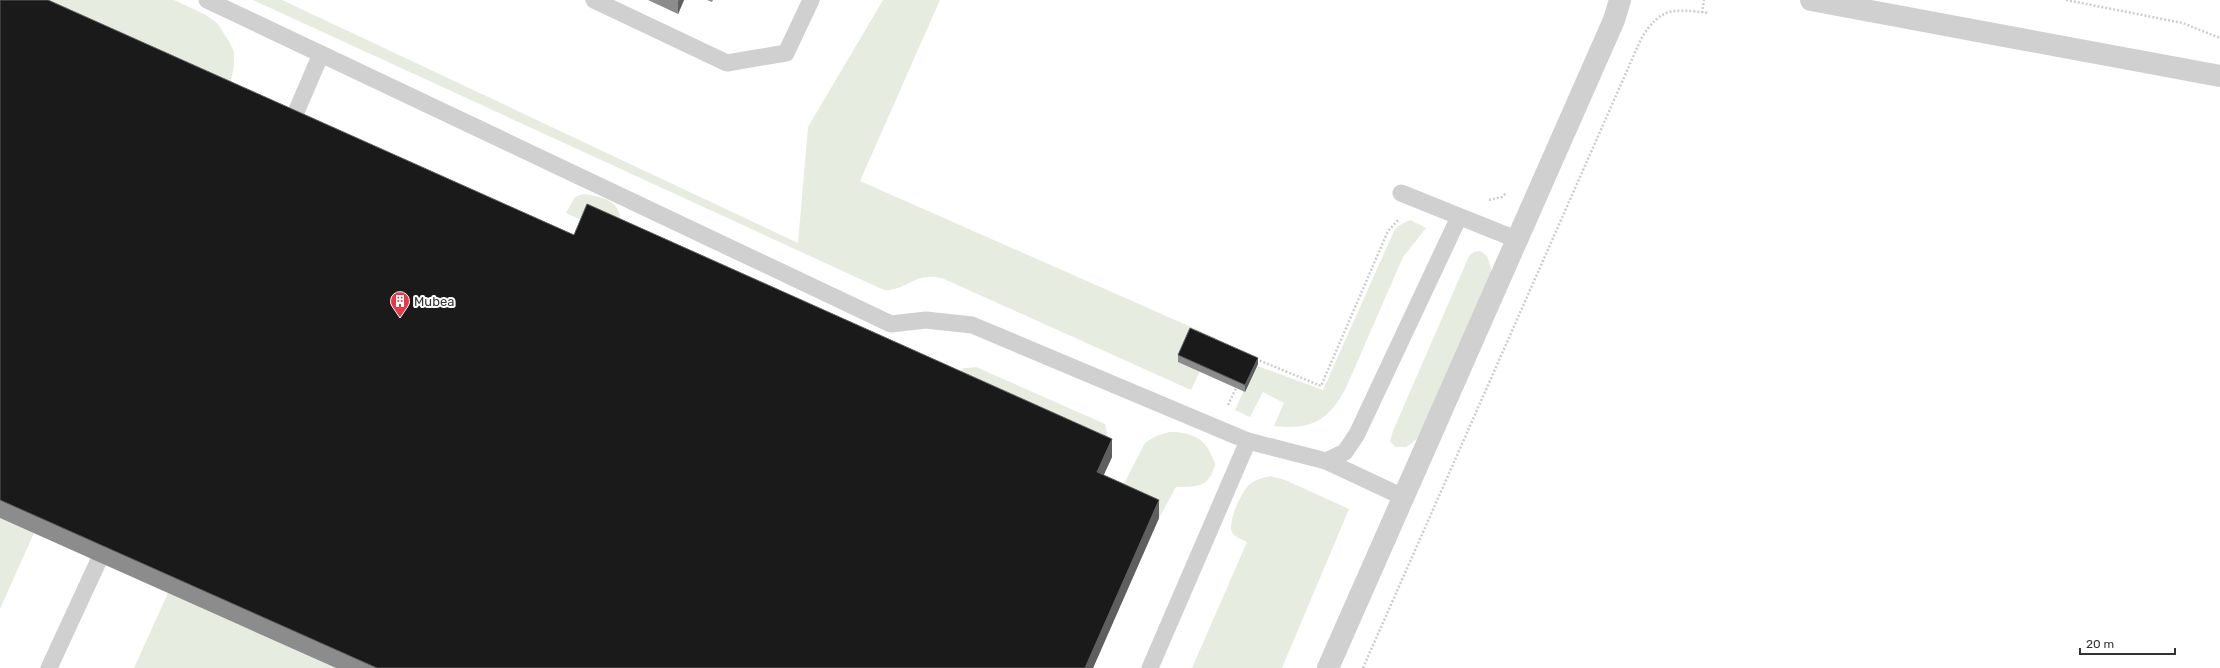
<svg xmlns="http://www.w3.org/2000/svg" width="2220" height="668" font-family="Rubik,sans-serif">
	<style>
		.green { fill: #e6ecdf }
		.lines { fill: none; stroke-linecap: round; stroke-linejoin: round }
		.path { stroke: #cdcdcd; stroke-width: 2.5; stroke-dasharray: 2 2; stroke-linecap: butt }
		.lane { stroke: #d0d0d0; stroke-width: 17 }
		.street { stroke: #d0d0d0; stroke-width: 22 }
		.wall { fill: #8c8c8c }
		.shaded-wall { fill: #5f5f5f }
		.building { fill: #1a1a1a; stroke: #5f5f5f }
		.labels { text-anchor: middle; stroke-width: 4; stroke-linejoin: round; paint-order: stroke }
		.poi-label { font-size: 13px; fill: #333; stroke: #fff; text-anchor: start }
	</style>
	<rect width="100%" height="100%" fill="#fff"/>
	<g class="green">
		<polygon points="7,0 174,0 206,15 217,23 230,43 234,52 234,66 227,98"/>
		<path d="M253,0h29l516,243 10,-116 75,-127h57l-80,181 356,157 -25,52 -247,-111c-29,-9 -38,13 -60,11z"/>
		<path d="M583,194c30,4 42,11 36,43l-53,-24 9,-16z"/>
		<path d="M1410,220l16,8 -23,29 -58,133c-18,32 -35,40 -71,36l10,-23 -21,-11 -13,25 -15,-7 20,-45 68,25 71,-159 4,-5z"/>
		<polygon points="1480,251 1487,256 1497,286 1434,427 1406,447 1395,447 1390,441 1393,431 1469,256 1474,252"/>
		<polygon points="976,367 1105,424 1112,457 956,374 964,368"/>
		<path d="M1169,432c25,0 38,7 46,32 -5,23 -18,23 -39,23l-17,31 -43,-19 29,-56 11,-7z"/>
		<path d="M1270,476l15,4 64,29 -67,159h-90l55,-126c-5,-3 -12,-4 -15,-10 -5,-9 10,-42 18,-48 6,-5 13,-6 20,-8z"/>
		<polygon points="0,518 34,533 0,609"/>
		<polygon points="168,593 336,668 134,668"/>
	</g>
	<g class="lines">
		<g class="path">
			<polyline points="2066,0 2183,23 2220,38"/>
			<polyline points="1702,13 1704,0"/>
			<polyline points="1489,200 1502,197 1506,193"/>
			<polyline points="1256,359 1321,386 1388,231 1398,220"/>
			<polyline points="1228,405 1237,386"/>
			<path d="M1363,668l278,-629c20,-33 32,-30 68,-26"/>
		</g>
		<g class="lane">
			<polyline points="207,0 891,324 926,320 972,325 1248,441 1326,461 1345,452 1357,434 1459,217"/>
			<polyline points="594,0 727,63 786,53 811,0"/>
			<polyline points="290,126 321,54"/>
			<polyline points="1401,193 1518,240"/>
			<polyline points="1326,461 1403,497"/>
			<polyline points="49,668 98,562"/>
			<polyline points="1150,668 1248,441"/>
		</g>
		<g class="street">
			<polyline points="1811,0 2220,76"/>
			<polyline points="1328,668 1614,20 1620,0"/>
		</g>
	</g>
	<g class="wall">
		<polygon points="0,0 574,235 1112,457 1103,475 1159,518 1093,668 336,668 0,518"/>
		<polygon points="648,0 684,0 678,14"/>
		<polygon points="707,0 713,0 712,2"/>
		<polygon points="1178,355 1258,364 1245,392 1178,362"/>
	</g>
	<g class="shaded-wall">
		<polygon points="679,0 684,0 678,14 678,1"/>
		<polygon points="1258,358 1258,364 1245,392 1245,385"/>
		<polygon points="1112,439 1112,457 1097,490 1097,472"/>
		<polygon points="1159,500 1159,518 1093,668 1085,668"/>
	</g>
	<g class="building">
		<polygon points="0,0 48,0 574,235 587,204 1112,439 1097,472 1159,500 1085,668 377,668 0,500"/>
		<polygon points="1190,328 1258,358 1245,385 1178,355"/>
	</g>
	<defs>
		<g id="building-pin" transform="scale(1)"><path d="M0 17L-7.5 6A9.5 9.5 0 1 1 7.5 6Z" fill="#e63946" stroke="#fff"/><path d="M-4-6H4V6H1V3H-1V6H-4ZM-2.5-4.3h1.7v1.8h-1.7ZM.8-4.3h1.7v1.8H.8ZM-2.5-1h1.7V.8h-1.7ZM.8-1h1.7V.8H.8Z" fill="#fff"/></g>
	</defs>
	<g fill-rule="evenodd">
		<use href="#building-pin" x="400" y="301"/>
	</g>
	<g class="labels">
		<g class="poi-label">
			<text x="414" y="306">Mubea</text>
		</g>
	</g>
	<path d="M2080 648v6h95v-6" fill="none" stroke="#333333" stroke-width="2"/>
	<text x="2086" y="648" font-size="12" fill="#333333" stroke="#ffffff" stroke-width="3" paint-order="stroke">20 m</text>
</svg>
